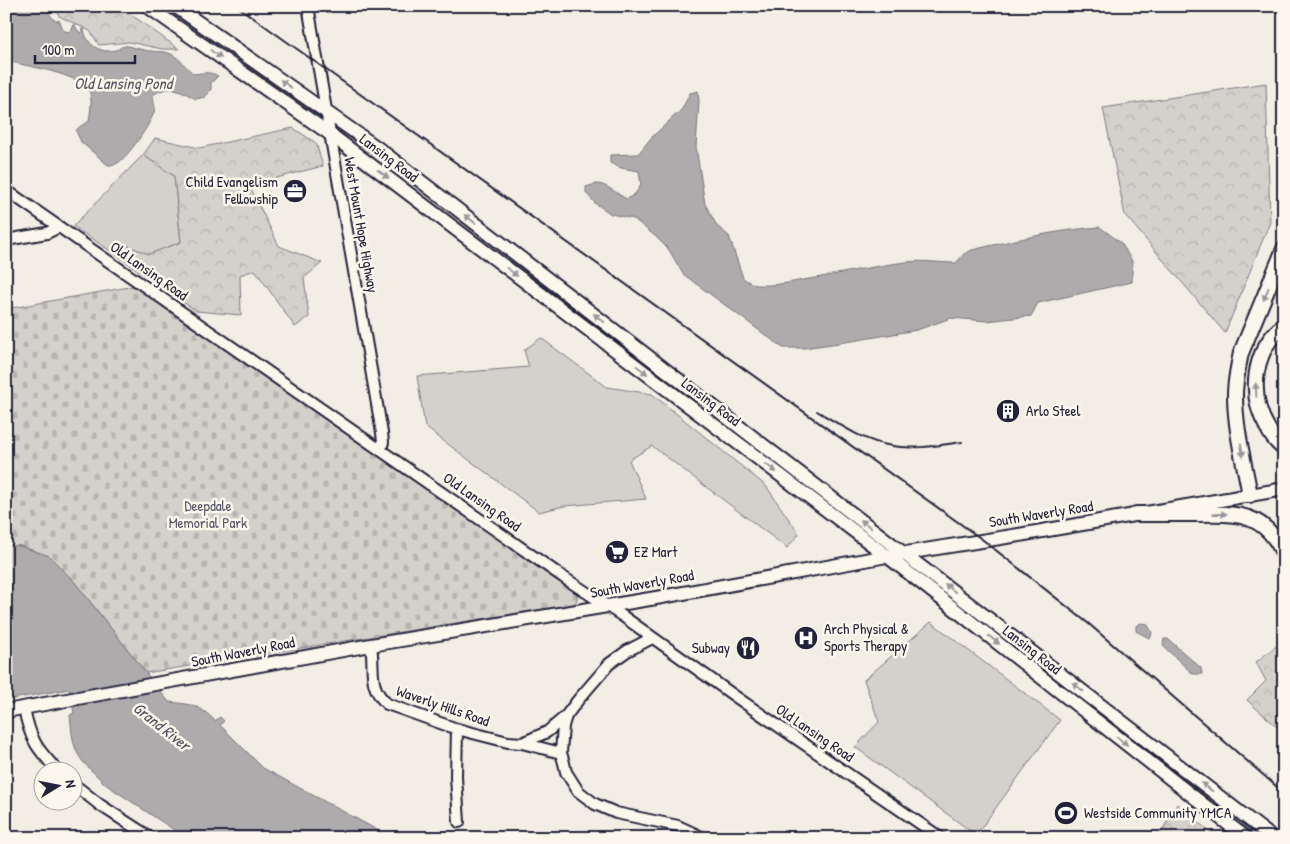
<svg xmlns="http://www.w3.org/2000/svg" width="1290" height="844" font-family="'Patrick Hand',sans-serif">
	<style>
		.green { fill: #d4d1cc; stroke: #7b7a84 }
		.forest { fill: url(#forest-crowns); stroke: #7b7a84 }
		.cemetery { fill: url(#cemetery-stones); stroke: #7b7a84 }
		.water { fill: #aeabad; stroke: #76747f }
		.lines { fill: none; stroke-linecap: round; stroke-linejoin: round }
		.minor-casing { stroke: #22223b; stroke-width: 14 }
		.major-casing { stroke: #22223b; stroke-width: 16 }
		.highway-casing { stroke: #22223b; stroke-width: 18 }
		.minor { stroke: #fbf7ec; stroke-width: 10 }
		.major { stroke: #fbf7ec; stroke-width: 12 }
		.highway { stroke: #fbf7ec; stroke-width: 14 }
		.rail { stroke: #22223b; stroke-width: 2 }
		.oneway { fill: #99979c }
		.labels { text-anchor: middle; stroke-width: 5; stroke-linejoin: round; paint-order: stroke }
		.street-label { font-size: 15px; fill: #22223b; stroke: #fbf7ec }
		.poi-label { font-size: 15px; fill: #22223b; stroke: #fbf7ec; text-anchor: start }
		.park-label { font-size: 15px; fill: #575766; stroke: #fbf7ec }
		.water-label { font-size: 16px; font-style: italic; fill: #535263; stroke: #fbf7ec }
	</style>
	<defs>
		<pattern id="forest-crowns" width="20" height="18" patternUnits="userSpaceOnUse" patternTransform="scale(1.25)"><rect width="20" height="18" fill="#d4d1cc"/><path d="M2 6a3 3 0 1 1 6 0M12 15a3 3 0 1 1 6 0" fill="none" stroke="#b6b3b0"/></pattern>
		<pattern id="cemetery-stones" width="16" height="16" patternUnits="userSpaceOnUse" patternTransform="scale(1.25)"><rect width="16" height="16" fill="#d4d1cc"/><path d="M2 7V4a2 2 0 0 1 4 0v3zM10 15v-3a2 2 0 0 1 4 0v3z" fill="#b6b3b0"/></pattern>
	</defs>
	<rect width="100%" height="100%" fill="#f2eee5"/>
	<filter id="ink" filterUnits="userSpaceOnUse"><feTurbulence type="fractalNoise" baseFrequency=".02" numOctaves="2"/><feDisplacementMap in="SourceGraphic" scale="10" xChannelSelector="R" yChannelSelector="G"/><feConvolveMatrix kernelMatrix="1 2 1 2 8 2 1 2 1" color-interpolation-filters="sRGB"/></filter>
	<g filter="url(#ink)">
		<g class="green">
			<polygon points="143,155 174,176 181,242 149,255 123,244 115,254 73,226"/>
			<polygon points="541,338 607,387 652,394 766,486 799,534 787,548 652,446 629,460 646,499 564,506 539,512 425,427 417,376 529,367 524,350"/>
			<polygon points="931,622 1060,720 976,835 855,747 879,722 864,680"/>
		</g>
		<g class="forest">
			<polygon points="56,6 119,6 179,49 162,49 129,42 99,45 90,31 59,16"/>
			<polygon points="1266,83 1270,222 1225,333 1125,215 1103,108"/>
			<polygon points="293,128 316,143 323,166 249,185 279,246 322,263 304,278 309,317 295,327 255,270 240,275 241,315 196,311 115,254 123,244 149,254 181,242 174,176 143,155 155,138 199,148"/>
			<polygon points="1284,640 1284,733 1247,700 1266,681 1256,662"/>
			<polygon points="1177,804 1217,838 1158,838"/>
		</g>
		<path class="cemetery" d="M134,286l96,65 346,241c2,5 2,8 -2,12l-428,69 -73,-93 -24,-24 -29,-10 -14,-1v-236z"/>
		<g class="water">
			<path d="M6,6h39l1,3 8,11 6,1 3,9 5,2 4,-2 2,-6 4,7 3,2 1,-4h2c2,15 16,25 31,21 4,0 6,-4 10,-4 4,-1 7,2 11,2 5,1 10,3 15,3 7,1 14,0 20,3 9,4 15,14 23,20 9,-1 15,-3 24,2l-7,7v6l-6,8 -9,2c-17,-9 -23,-15 -42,-5 -2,5 1,10 1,15 -2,12 -28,50 -39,55 -1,1 -7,1 -8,1l-27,-23 -5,-11c3,-6 9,-6 13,-10 1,-8 4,-22 0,-30 -11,-18 -63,-25 -83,-30z"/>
			<path d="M698,91l1,10 -3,46 9,57 12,22 12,10 14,42c4,3 9,6 14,7 15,1 31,-2 46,-5 34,-5 68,-14 103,-18 16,-2 33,1 50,1l8,-9 8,-4c42,-10 85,-20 128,-23l21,16 11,18v21l-94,21 -7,13 -44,5 -36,-3 -34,12 -71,12 -42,6h-21l-100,-74 -14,-24 -14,-14 -21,-17 -23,-5 -16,-11 -9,-10v-6c4,-1 8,-3 12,-3 10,1 20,11 29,15l8,-5 6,-9 -2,-14 -18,-3 -11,-5v-8l28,-1 13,-16 31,-29 8,-16z"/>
			<path d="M6,545l14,1 29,10 24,24 96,122c21,2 31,3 46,19l5,-4 4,4 -4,4 43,43 129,70h-206l-81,-54c-6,-7 -14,-13 -20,-20 -13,-14 -13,-31 -15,-49l4,-2 -5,-24 -63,11z"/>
			<polygon points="1141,623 1147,624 1152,632 1151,637 1149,638 1136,631 1136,626"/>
			<polygon points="1164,639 1168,639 1201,668 1202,674 1193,674 1163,646"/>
		</g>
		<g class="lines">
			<g class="minor-casing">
				<g id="minor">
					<polyline points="308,6 382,433 383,442 381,449"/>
					<polyline points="6,190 563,577 624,617 736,697 941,838"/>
					<polyline points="6,240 47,233 59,227"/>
					<polyline points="652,638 627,651 609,664 578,700 566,716 563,726 561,753 564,763 566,772 578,791 595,804 616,813 678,826 704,838"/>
					<path d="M371,645c4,24 -4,41 16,59l70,25 51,13 14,1 39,10"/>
					<path d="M24,708c6,32 13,41 35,64"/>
					<polyline points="457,729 456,777 459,822"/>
					<polyline points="522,743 547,732 566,716"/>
					<polyline points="72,783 100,805 151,838"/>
				</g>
			</g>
			<g class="major-casing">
				<g id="major">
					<polyline points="147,6 330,134 887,556 1246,838"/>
					<polyline points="175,6 379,149 1273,838"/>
					<polyline points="6,711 371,645 656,598 887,556 1019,535 1284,489"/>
				</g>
			</g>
			<g class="highway-casing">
				<g id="highway">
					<path d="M1284,325c-31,25 -36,69 -17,102 4,8 9,16 17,21"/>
					<path d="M1250,495c-6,-33 -15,-67 -15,-100 0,-14 3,-28 6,-42l43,-104"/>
					<path d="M1136,514c20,0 39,0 58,0 41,-1 71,-3 90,41"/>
				</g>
			</g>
			<use href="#minor" class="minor"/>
			<use href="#major" class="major"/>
			<use href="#highway" class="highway"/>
			<g class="rail">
				<polyline points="237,6 983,540 1089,624 1284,793"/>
				<path d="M817,411c23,14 48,31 75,35 23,4 47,-1 70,-4"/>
			</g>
		</g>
		<defs><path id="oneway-solid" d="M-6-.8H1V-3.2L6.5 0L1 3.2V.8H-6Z" transform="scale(1.25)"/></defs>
		<g class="oneway">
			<use href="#oneway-solid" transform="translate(216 54) rotate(35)"/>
			<use href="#oneway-solid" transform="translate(286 84) rotate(-145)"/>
			<use href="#oneway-solid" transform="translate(383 174) rotate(37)"/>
			<use href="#oneway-solid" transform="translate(470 219) rotate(-142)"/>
			<use href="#oneway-solid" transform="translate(512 272) rotate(37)"/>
			<use href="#oneway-solid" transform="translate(1266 294) rotate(112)"/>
			<use href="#oneway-solid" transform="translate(599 318) rotate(-142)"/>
			<use href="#oneway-solid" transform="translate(642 370) rotate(37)"/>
			<use href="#oneway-solid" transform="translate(1256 390) rotate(-93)"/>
			<use href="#oneway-solid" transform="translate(1242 450) rotate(80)"/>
			<use href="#oneway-solid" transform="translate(771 468) rotate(37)"/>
			<use href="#oneway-solid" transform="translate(1220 514)"/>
			<use href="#oneway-solid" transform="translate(866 524) rotate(-142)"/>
			<use href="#oneway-solid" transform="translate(950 588) rotate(-142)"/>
			<use href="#oneway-solid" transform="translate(994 640) rotate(38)"/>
			<use href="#oneway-solid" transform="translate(1078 687) rotate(-142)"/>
			<use href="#oneway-solid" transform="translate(1122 741) rotate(38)"/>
			<use href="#oneway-solid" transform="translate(1207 787) rotate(-142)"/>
		</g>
	</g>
	<defs>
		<g id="office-disc" transform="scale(1.25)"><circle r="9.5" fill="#22223b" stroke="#fbf7ec"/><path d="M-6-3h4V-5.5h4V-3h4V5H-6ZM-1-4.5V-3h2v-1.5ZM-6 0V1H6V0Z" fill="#fff"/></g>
		<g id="building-disc" transform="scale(1.25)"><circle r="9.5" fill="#22223b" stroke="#fbf7ec"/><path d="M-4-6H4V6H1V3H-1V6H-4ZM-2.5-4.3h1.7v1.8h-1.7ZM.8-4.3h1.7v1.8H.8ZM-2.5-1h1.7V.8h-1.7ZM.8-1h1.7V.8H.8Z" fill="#fff"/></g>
		<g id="supermarket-disc" transform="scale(1.25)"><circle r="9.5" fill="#22223b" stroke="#fbf7ec"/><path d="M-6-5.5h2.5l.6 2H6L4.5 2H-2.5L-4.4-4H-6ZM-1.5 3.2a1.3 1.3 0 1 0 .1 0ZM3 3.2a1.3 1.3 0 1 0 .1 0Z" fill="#fff"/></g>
		<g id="hospital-disc" transform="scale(1.25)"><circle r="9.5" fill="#22223b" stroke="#fbf7ec"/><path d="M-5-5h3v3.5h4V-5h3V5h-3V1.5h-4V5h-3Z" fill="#fff"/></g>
		<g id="restaurant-disc" transform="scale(1.25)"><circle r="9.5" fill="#22223b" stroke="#fbf7ec"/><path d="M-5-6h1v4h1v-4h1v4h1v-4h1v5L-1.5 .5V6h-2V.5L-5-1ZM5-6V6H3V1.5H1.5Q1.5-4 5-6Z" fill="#fff"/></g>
		<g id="stadium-disc" transform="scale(1.25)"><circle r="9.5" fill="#22223b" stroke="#fbf7ec"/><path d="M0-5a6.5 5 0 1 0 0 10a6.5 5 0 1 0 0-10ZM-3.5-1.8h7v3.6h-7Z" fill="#fff"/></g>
	</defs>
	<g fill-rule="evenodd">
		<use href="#office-disc" x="295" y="191"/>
		<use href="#building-disc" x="1008" y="411"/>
		<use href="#supermarket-disc" x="617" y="552"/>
		<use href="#hospital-disc" x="806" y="638"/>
		<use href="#restaurant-disc" x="748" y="648"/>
		<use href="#stadium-disc" x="1066" y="813"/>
	</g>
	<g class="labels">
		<g class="street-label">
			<text transform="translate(389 158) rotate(37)" y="5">Lansing Road</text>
			<text transform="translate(361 225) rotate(80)" y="5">West Mount Hope Highway</text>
			<text transform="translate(149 271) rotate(35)" y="5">Old Lansing Road</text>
			<text transform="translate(711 402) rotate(37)" y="5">Lansing Road</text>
			<text transform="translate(482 502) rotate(35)" y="5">Old Lansing Road</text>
			<text transform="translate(1041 514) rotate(-9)" y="5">South Waverly Road</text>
			<text transform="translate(642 584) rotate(-10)" y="5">South Waverly Road</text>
			<text transform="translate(1032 650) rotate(38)" y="5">Lansing Road</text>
			<text transform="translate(243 652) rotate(-11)" y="5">South Waverly Road</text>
			<text transform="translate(443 706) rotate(19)" y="5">Waverly Hills Road</text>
			<text transform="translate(815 733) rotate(34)" y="5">Old Lansing Road</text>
		</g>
		<g class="poi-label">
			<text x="278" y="187" text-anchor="end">Child Evangelism<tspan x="278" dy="17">Fellowship</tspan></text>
			<text x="1026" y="416">Arlo Steel</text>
			<text x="634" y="557">EZ Mart</text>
			<text x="824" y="634">Arch Physical &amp;<tspan x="824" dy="17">Sports Therapy</tspan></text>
			<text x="730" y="653" text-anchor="end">Subway</text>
			<text x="1084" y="818">Westside Community YMCA</text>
		</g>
		<g class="park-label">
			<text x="208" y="511">Deepdale<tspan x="208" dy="17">Memorial Park</tspan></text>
		</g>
		<g class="water-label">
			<text x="123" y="89">Old Lansing Pond</text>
			<text transform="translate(162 726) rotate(38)" y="6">Grand River</text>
		</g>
	</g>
	<rect width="1290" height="844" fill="none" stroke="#fbf7ec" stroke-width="25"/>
	<rect x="12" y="12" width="1265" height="819" fill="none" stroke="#22223b" stroke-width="2" filter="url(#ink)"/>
	<g transform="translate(58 786) rotate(80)"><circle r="24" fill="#fbf7ec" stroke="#a4a2a5"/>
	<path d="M0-4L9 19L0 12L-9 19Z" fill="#22223b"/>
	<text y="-8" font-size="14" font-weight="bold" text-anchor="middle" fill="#22223b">N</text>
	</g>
	<path d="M35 55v8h100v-8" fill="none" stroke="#22223b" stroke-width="2.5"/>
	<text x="42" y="55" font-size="15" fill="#22223b" stroke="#fbf7ec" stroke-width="4" paint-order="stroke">100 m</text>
</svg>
